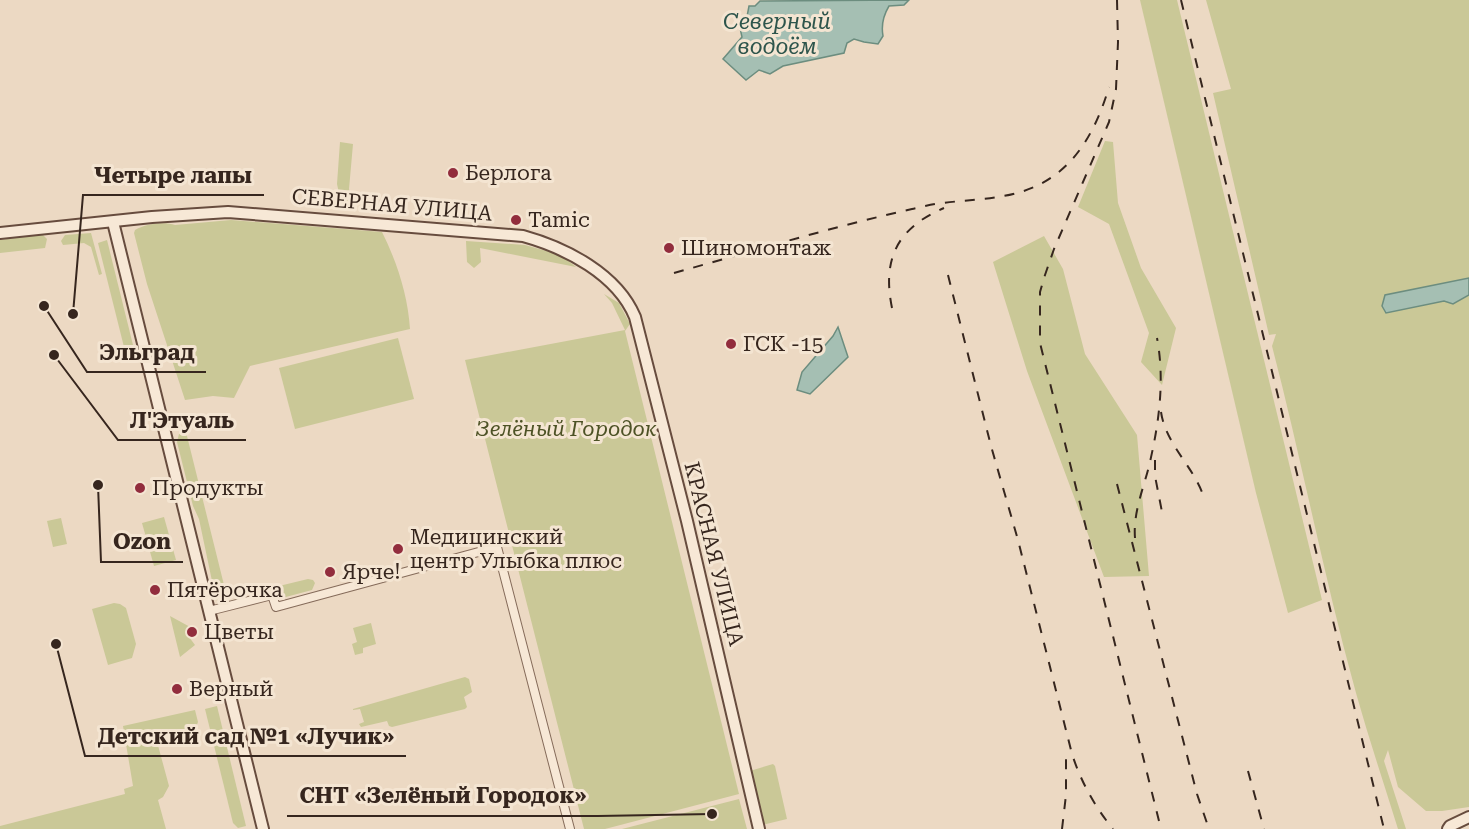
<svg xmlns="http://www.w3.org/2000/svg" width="1469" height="829" font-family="'Roboto Serif',serif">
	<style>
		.green { fill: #cac897 }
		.water { fill: #a5bfb3; stroke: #6c8d7f; stroke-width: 1.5 }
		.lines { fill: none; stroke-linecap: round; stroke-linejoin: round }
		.street-casing { stroke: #856b5a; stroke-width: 10 }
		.secondary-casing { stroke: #674c3e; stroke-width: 14 }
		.street { stroke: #f7e8d6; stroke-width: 8 }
		.secondary { stroke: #f7e8d6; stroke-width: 10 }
		.rail { stroke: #36261e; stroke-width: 2; stroke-dasharray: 10 10; stroke-linecap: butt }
		.poi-dot { fill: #922d3d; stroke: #f4e5d2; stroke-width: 2 }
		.labels { text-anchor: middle; stroke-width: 6; stroke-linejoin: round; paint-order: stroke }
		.poi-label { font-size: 21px; fill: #36261e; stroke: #f4e5d2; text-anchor: start }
		.street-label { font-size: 21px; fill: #36261e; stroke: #f4e5d2 }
		.park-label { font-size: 21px; font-style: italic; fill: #4d5225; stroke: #f4e5d2 }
		.water-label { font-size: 22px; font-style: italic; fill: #2e554c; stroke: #f4e5d2 }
		.leader { fill: none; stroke: #36261e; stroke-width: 2 }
		.callout-dot { fill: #36261e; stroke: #f4e5d2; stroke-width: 2 }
		.callout-label { font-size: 22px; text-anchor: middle; font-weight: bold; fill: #36261e; stroke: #f4e5d2; stroke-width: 6; stroke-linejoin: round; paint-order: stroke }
	</style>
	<rect width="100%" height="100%" fill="#ecd9c3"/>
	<g class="green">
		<polygon points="1140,0 1177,0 1322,600 1288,613 1256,493"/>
		<path d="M1206,0h263v807l-27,4h-16l-28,-24 -10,-37 -4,11 22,68h-8c-14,-45 -29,-90 -42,-136 -32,-115 -54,-232 -84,-347l4,-12 -7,1 -56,-242 18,-4z"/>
		<polygon points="1105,141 1113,142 1118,203 1141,268 1176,328 1162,385 1141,362 1149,333 1109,224 1078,207"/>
		<polygon points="340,142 353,144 349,189 355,209 350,209 339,193 337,184"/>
		<path d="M231,220l151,12c15,30 26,64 28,97l-160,37 -16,32 -21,-2 -28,4 -38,-116 -13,-51 1,-3c10,-6 29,-9 40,-5z"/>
		<polygon points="91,233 102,274 99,275 91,247 84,243 63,245 61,241 65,235"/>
		<polygon points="42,234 47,239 45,248 0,253 0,240"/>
		<polygon points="1044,236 1063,269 1085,354 1137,435 1149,576 1104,577 1027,371 993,262"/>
		<polygon points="107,240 133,345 133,352 127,359 98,243"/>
		<polygon points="466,241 525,245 561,255 576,267 480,248 481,262 474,268 467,262"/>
		<polygon points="604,294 619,303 630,324 625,331 739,794 605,829 584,829 465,360 625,330 612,303"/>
		<polygon points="398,338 414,399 295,429 279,368"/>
		<polygon points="186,432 228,601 222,602 216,600 199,519 193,506 177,442 179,434"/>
		<polygon points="164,517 176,560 154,566 142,523"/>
		<polygon points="61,518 67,544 53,547 47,521"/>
		<polygon points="308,579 313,580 315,583 312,590 282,598 276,596 275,590 279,586"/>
		<polygon points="114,603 120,604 126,608 136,644 132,658 108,665 92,609"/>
		<polygon points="170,616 192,628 187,630 189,637 195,645 180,657"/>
		<polygon points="371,623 376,644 363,648 363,653 355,655 352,644 357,642 353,628"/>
		<polygon points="465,677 469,679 472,692 464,697 467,707 465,709 392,727 389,726 387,721 361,727 359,724 364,722 360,709 353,710 353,709"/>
		<polygon points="217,706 246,826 238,828 233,823 205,709"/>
		<polygon points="195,710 198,722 196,727 156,738 169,786 163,797 158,800 166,829 0,829 0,826 125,794 124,789 133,786 123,726"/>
		<polygon points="773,764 775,766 787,819 762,825 750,771"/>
		<polygon points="739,799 747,829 622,829"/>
	</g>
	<g class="water">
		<path d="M909,0l-5,5 -15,1c-6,10 -8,19 -6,30l-5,8 -14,-2 -10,-3 -7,4 -3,10 -61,13 -13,8 -11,-4 -13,10 -23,-21 19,-22 -2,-9 6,-6 3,-16h6l5,-5z"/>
		<polygon points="1469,278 1469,295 1453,304 1444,301 1386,313 1382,306 1385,295"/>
		<polygon points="838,327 848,357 810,394 797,390 802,372 833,336"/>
	</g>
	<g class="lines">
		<g class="street-casing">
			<polyline id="street" points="209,611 272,595 276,607 497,547 570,829"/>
		</g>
		<g class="secondary-casing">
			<g id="secondary">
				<polyline points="113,222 263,829"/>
				<path d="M0,233l152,-16 76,-5 295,24c43,12 94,38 112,81l52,204 72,308"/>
				<polyline points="1448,829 1450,826 1469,817"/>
			</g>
		</g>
		<use href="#street" class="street"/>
		<use href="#secondary" class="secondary"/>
		<g class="rail">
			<polyline points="1117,0 1118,42 1116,89 1109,122 1054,249 1045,275 1040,292 1040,343 1161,829"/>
			<polyline points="1181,0 1384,829"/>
			<path d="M674,273c79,-22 158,-46 238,-64 10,-2 20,-5 31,-6 38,-5 76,-3 109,-26 30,-20 47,-56 57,-90"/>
			<path d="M948,275l43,171 27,94 54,214c9,28 23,53 41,75"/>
			<path d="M892,308c-10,-49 5,-80 52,-100"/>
			<path d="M1161,412c5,34 35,56 44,89"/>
			<polyline points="1155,460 1155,476 1162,512"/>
			<polyline points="1117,484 1197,794 1209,829"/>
			<path d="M1135,538c-2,-25 8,-48 14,-72 10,-42 16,-86 8,-128"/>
			<polyline points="1248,771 1264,829"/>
			<polyline points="1062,829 1066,795 1066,751"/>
		</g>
	</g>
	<g class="poi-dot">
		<circle cx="453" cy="173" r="6"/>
		<circle cx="516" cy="220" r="6"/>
		<circle cx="669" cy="248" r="6"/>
		<circle cx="731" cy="344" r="6"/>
		<circle cx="140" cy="488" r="6"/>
		<circle cx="398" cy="549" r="6"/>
		<circle cx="330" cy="572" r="6"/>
		<circle cx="155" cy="590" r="6"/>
		<circle cx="192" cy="632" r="6"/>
		<circle cx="177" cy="689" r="6"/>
	</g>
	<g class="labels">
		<g class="poi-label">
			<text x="465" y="180">Берлога</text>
			<text x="528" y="227">Tamic</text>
			<text x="681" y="255">Шиномонтаж</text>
			<text x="743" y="351">ГСК -15</text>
			<text x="152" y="495">Продукты</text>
			<text x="410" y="544">Медицинский<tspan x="410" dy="24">центр Улыбка плюс</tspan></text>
			<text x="342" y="579">Ярче!</text>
			<text x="167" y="597">Пятёрочка</text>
			<text x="204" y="639">Цветы</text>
			<text x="189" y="696">Верный</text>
		</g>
		<g class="street-label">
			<text transform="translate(392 205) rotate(5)" y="7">СЕВЕРНАЯ УЛИЦА</text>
			<text transform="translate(714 554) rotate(76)" y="7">КРАСНАЯ УЛИЦА</text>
		</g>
		<g class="park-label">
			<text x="566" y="436">Зелёный Городок</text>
		</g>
		<g class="water-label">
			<text x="777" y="29">Северный<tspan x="777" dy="25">водоём</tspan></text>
		</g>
	</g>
	<path class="leader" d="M73 314L83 195H264M44 306L87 372H206M54 355L118 440H246M98 485L101 562H183M56 644L85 756H406M712 814L598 816H287"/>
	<g class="callout-dot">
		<circle cx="73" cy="314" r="6"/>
		<circle cx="44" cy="306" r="6"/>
		<circle cx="54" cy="355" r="6"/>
		<circle cx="98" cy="485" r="6"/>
		<circle cx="56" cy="644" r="6"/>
		<circle cx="712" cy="814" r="6"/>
	</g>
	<g class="callout-label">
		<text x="173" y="183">Четыре лапы</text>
		<text x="147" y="360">Эльград</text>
		<text x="182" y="428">Л'Этуаль</text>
		<text x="142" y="549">Ozon</text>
		<text x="246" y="744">Детский сад №1 «Лучик»</text>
		<text x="443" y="803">СНТ «Зелёный Городок»</text>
	</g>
</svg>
